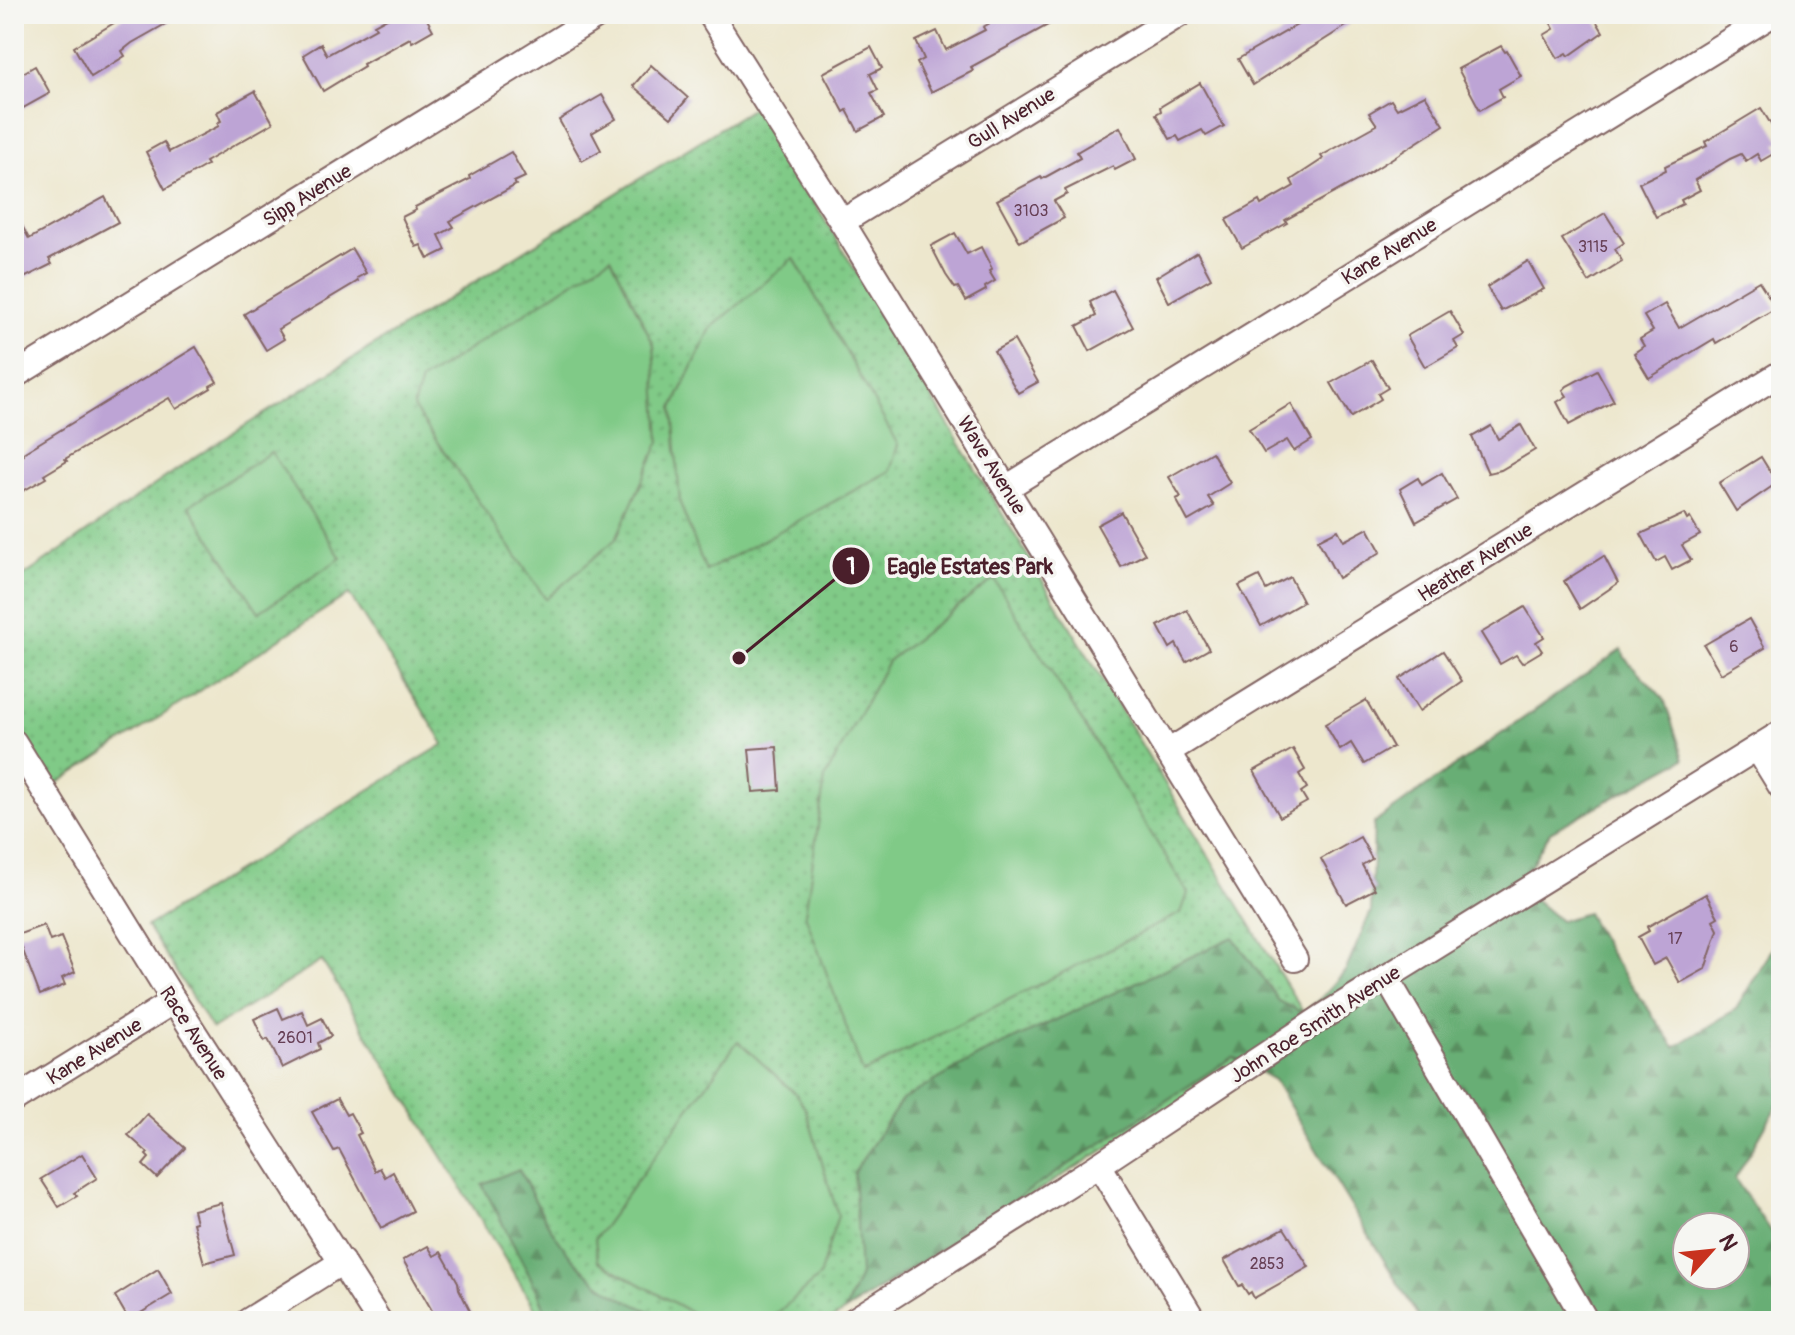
<svg xmlns="http://www.w3.org/2000/svg" width="1795" height="1335" font-family="Pangolin,sans-serif">
	<style>
		.green { fill: url(#green-dots); stroke: #657459; stroke-width: 2 }
		.forest { fill: url(#forest-firs); stroke: #596650; stroke-width: 2; fill-rule: evenodd }
		.pitch { fill: #80ca87; stroke: #657459; stroke-width: 2 }
		.building { fill: #bda4d5 }
		.lines { fill: none; stroke-linecap: round; stroke-linejoin: round }
		.minor-casing { stroke: #836564; stroke-width: 28 }
		.minor { stroke: #fff; stroke-width: 24 }
		.labels { text-anchor: middle; stroke-width: 7; stroke-linejoin: round; paint-order: stroke }
		.number-label { font-size: 16px; fill: #674056 }
		.street-label { font-size: 20px; fill: #4a1f2b; stroke: #f6f6f2 }
		.leader { fill: none; stroke: #4a1f2b; stroke-width: 3 }
		.callout-dot { fill: #4a1f2b; stroke: #f6f6f2; stroke-width: 3 }
		.mark-label { font-size: 24px; text-anchor: middle; font-weight: bold; fill: #fff }
		.callout-label { font-size: 22px; text-anchor: middle; font-weight: bold; fill: #4a1f2b; stroke: #f6f6f2; stroke-width: 7; stroke-linejoin: round; paint-order: stroke }
	</style>
	<defs>
		<pattern id="green-dots" width="8" height="8" patternUnits="userSpaceOnUse" patternTransform="scale(2)"><rect width="8" height="8" fill="#80ca87"/><path d="M2 2h.1M6 6h.1" fill="none" stroke="#70ad75" stroke-width="1.8" stroke-linecap="round"/></pattern>
		<pattern id="forest-firs" width="22" height="20" patternUnits="userSpaceOnUse" patternTransform="scale(2)"><rect width="22" height="20" fill="#68ae74"/><path d="M5 1l3.5 6h-7zM16 11l3.5 6h-7z" fill="#588d5f"/></pattern>
	</defs>
	<rect width="100%" height="100%" fill="#f6f6f2"/>
	<filter id="ink" filterUnits="userSpaceOnUse"><feTurbulence type="fractalNoise" baseFrequency=".0125" numOctaves="2"/><feDisplacementMap in="SourceGraphic" scale="16" xChannelSelector="R" yChannelSelector="G"/><feConvolveMatrix kernelMatrix="1 2 1 2 8 2 1 2 1" color-interpolation-filters="sRGB"/></filter>
	<filter id="wash" filterUnits="userSpaceOnUse"><feTurbulence type="fractalNoise" baseFrequency=".006" numOctaves="4" result="noise"/><feDisplacementMap in="SourceGraphic" scale="32" xChannelSelector="R" yChannelSelector="G"/><feGaussianBlur stdDeviation="1.8" result="paint"/><feColorMatrix in="noise" values="0 0 0 0 0 0 0 0 0 0 0 0 0 0 0 0 0 1.4 0 .05"/><feComposite in="paint" operator="in"/></filter>
	<g filter="url(#wash)">
		<rect width="100%" height="100%" fill="#ede7cd"/>
		<polygon class="green" points="756,106 1309,1022 829,1321 543,1321 322,961 212,1029 147,926 444,744 349,594 52,787 14,723 14,583 192,459"/>
		<g class="forest">
			<path d="M1622,649l3,9 39,41 20,60 -134,73 -31,54 41,35 27,-8 21,38 67,96 61,-38 45,-75v165l-46,80 46,68v74h-360l-147,-241 -41,-23 -388,254 15,-36 -6,-103 48,-72 77,-44 254,-119 46,64 24,12 19,-16 24,-27 25,-59 3,-88zM1687,1227h48v48h-48z"/>
			<path d="M519,1169c23,47 46,93 91,122 18,12 41,20 61,30h-121l-13,-31 -55,-106z"/>
		</g>
		<g class="pitch">
			<polygon points="611,257 654,345 660,441 616,539 546,599 413,407 421,381"/>
			<polygon points="794,258 898,445 890,471 706,571 680,503 673,408 711,328"/>
			<polygon points="271,452 341,558 259,612 189,506"/>
			<polygon points="994,579 1188,893 1181,913 863,1073 805,914 825,778 888,661"/>
			<polygon points="738,1041 796,1094 806,1110 838,1215 819,1277 768,1321 707,1321 598,1261 595,1239"/>
		</g>
		<g id="blocks">
			<g class="building">
				<polygon points="129,14 183,14 132,43 122,51 125,56 91,77 74,47"/>
				<polygon points="394,14 424,14 433,30 412,42 410,38 363,64 364,66 323,91 303,55 321,44 327,55 376,28 374,25"/>
				<polygon points="1006,14 1068,14 971,67 973,71 931,92 917,63 924,59 916,41 937,31 946,50 985,30 983,27"/>
				<polygon points="1299,14 1365,14 1253,85 1238,59 1304,21"/>
				<polygon points="1546,14 1592,14 1603,32 1569,56 1567,53 1558,58 1544,35 1554,29"/>
				<polygon points="1501,46 1505,52 1507,51 1521,76 1499,89 1503,97 1480,110 1458,69"/>
				<polygon points="871,47 882,68 870,74 878,90 871,93 884,117 858,131 847,110 844,112 823,73"/>
				<polygon points="651,65 688,98 671,118 633,86"/>
				<polygon points="35,66 50,93 14,113 14,78"/>
				<polygon points="1200,83 1224,126 1206,136 1202,130 1180,141 1177,136 1170,139 1156,114 1161,111 1160,107"/>
				<polygon points="255,91 273,123 205,162 207,165 165,189 146,152 164,142 169,152 219,126 217,123 221,121 217,112"/>
				<polygon points="602,95 616,119 592,133 601,150 582,161 559,120"/>
				<polygon points="1425,95 1444,125 1363,177 1285,220 1287,223 1242,248 1226,220 1259,201 1261,205 1294,186 1291,180 1323,159 1321,156 1377,125 1369,113 1391,100 1397,109"/>
				<polygon points="1761,108 1781,141 1776,144 1780,150 1761,161 1757,154 1746,161 1741,154 1730,159 1695,180 1700,190 1681,200 1683,204 1656,217 1639,183 1666,170 1665,166 1707,146 1705,142"/>
				<polygon points="1120,127 1136,159 1115,170 1113,166 1065,190 1067,194 1054,201 1064,218 1020,242 997,200 1041,177 1042,179 1080,158 1077,152"/>
				<polygon points="511,152 525,177 514,182 516,185 450,221 454,227 439,235 446,250 428,259 421,245 416,247 402,217 416,210 415,207 470,179 469,176"/>
				<polygon points="105,197 118,222 49,259 52,264 14,283 14,210 29,239"/>
				<polygon points="1605,213 1624,243 1615,249 1622,261 1589,282 1562,239"/>
				<polygon points="955,233 967,254 981,247 992,269 989,271 995,281 985,287 986,290 966,301 958,287 955,288 946,275 931,246"/>
				<polygon points="352,249 366,273 357,278 358,281 278,329 284,339 266,350 244,314"/>
				<polygon points="1197,252 1211,278 1169,302 1156,277"/>
				<polygon points="1528,261 1544,289 1501,311 1487,287"/>
				<polygon points="1759,281 1776,308 1716,343 1714,339 1649,378 1634,353 1644,346 1640,339 1653,331 1644,316 1665,304 1679,328"/>
				<polygon points="1113,290 1133,327 1090,351 1077,326 1096,316 1090,302"/>
				<polygon points="1450,311 1464,335 1454,341 1458,348 1425,367 1407,336"/>
				<polygon points="1014,340 1038,382 1018,393 994,351"/>
				<polygon points="196,347 217,382 210,386 211,388 176,409 169,398 65,459 67,461 44,475 46,478 14,496 14,461 24,455 23,453"/>
				<polygon points="1372,360 1388,388 1378,394 1381,399 1351,417 1331,383"/>
				<polygon points="1597,370 1614,401 1569,425 1557,402 1567,396 1563,390 1567,386"/>
				<polygon points="1291,404 1312,440 1294,451 1287,440 1264,453 1249,429"/>
				<polygon points="1521,425 1535,450 1501,470 1488,473 1472,437 1491,426 1498,439"/>
				<polygon points="1212,452 1230,483 1208,497 1214,506 1188,521 1176,499 1181,497 1169,477"/>
				<polygon points="1761,457 1777,483 1736,511 1719,483"/>
				<polygon points="1442,473 1457,499 1416,522 1400,489 1418,478 1422,485"/>
				<polygon points="1121,512 1145,554 1121,567 1097,525"/>
				<polygon points="1684,514 1687,520 1690,518 1700,535 1682,545 1691,560 1672,570 1665,557 1656,562 1641,534"/>
				<polygon points="1368,528 1381,552 1338,578 1318,540 1338,530 1344,541"/>
				<polygon points="1604,556 1618,583 1580,609 1564,581"/>
				<polygon points="1259,576 1266,590 1290,577 1303,602 1261,626 1239,586"/>
				<polygon points="1525,607 1544,637 1536,642 1542,651 1522,663 1516,655 1500,664 1481,633"/>
				<polygon points="1187,610 1209,649 1186,662 1176,644 1170,648 1158,626"/>
				<polygon points="1749,619 1765,648 1721,674 1704,645"/>
				<polygon points="1443,651 1462,681 1419,711 1399,679"/>
				<polygon points="1366,700 1393,747 1364,764 1351,743 1340,750 1325,724"/>
				<polygon points="777,747 780,790 753,792 749,749"/>
				<polygon points="1293,749 1305,770 1299,774 1307,788 1301,792 1307,802 1280,817 1254,771"/>
				<polygon points="1360,837 1372,859 1362,865 1375,889 1346,904 1321,859"/>
				<polygon points="1706,894 1718,917 1713,920 1718,930 1705,969 1680,983 1666,958 1653,965 1638,937 1649,931 1647,927"/>
				<polygon points="44,925 50,941 61,937 75,972 62,978 65,985 40,995 17,935"/>
				<polygon points="278,1008 283,1019 302,1011 308,1025 322,1018 331,1036 318,1043 320,1049 282,1068 268,1039 264,1041 254,1019"/>
				<polygon points="337,1099 346,1115 350,1113 361,1133 357,1135 375,1171 380,1168 385,1177 393,1172 413,1211 381,1228 339,1149 334,1151 312,1112"/>
				<polygon points="147,1114 185,1148 157,1178 143,1165 149,1158 146,1155 148,1153 128,1135"/>
				<polygon points="82,1154 97,1178 74,1193 77,1196 59,1207 41,1179"/>
				<polygon points="221,1203 235,1255 204,1263 193,1223 196,1222 193,1210"/>
				<polygon points="1284,1228 1309,1267 1254,1298 1251,1292 1248,1294 1242,1285 1239,1286 1224,1260"/>
				<polygon points="428,1246 434,1256 441,1252 458,1282 459,1289 475,1321 438,1321 403,1260"/>
				<polygon points="158,1269 172,1294 129,1320 115,1296"/>
			</g>
		</g>
	</g>
	<g filter="url(#ink)">
		<use href="#blocks" fill-opacity="0" stroke="#836564" stroke-width="2"/>
		<g class="lines">
			<g class="minor-casing">
				<g id="minor">
					<polyline points="710,14 842,222 1295,959"/>
					<polyline points="842,222 1180,14"/>
					<polyline points="14,376 600,14"/>
					<polyline points="1006,488 1773,14"/>
					<polyline points="14,742 174,1001 379,1321"/>
					<polyline points="1757,748 1781,787"/>
					<polyline points="1169,751 1781,373"/>
					<polyline points="1386,977 1586,1321"/>
					<polyline points="14,1100 174,1001"/>
					<polyline points="1099,1165 1194,1321"/>
					<polyline points="248,1321 342,1262"/>
					<polyline points="853,1321 1099,1165 1324,1016 1781,733"/>
				</g>
			</g>
			<use href="#minor" class="minor"/>
		</g>
	</g>
	<g class="labels">
		<g class="number-label">
			<text x="1031" y="216">3103</text>
			<text x="1593" y="252">3115</text>
			<text x="1734" y="652">6</text>
			<text x="1675" y="944">17</text>
			<text x="295" y="1043">2601</text>
			<text x="1267" y="1269">2853</text>
		</g>
		<g class="street-label">
			<text transform="translate(1011 118) rotate(-32)" y="7">Gull Avenue</text>
			<text transform="translate(307 195) rotate(-32)" y="7">Sipp Avenue</text>
			<text transform="translate(1389 251) rotate(-32)" y="7">Kane Avenue</text>
			<text transform="translate(992 465) rotate(58)" y="7">Wave Avenue</text>
			<text transform="translate(1475 562) rotate(-32)" y="7">Heather Avenue</text>
			<text transform="translate(1315 1024) rotate(-33)" y="7">John Roe Smith Avenue</text>
			<text transform="translate(194 1033) rotate(57)" y="7">Race Avenue</text>
			<text transform="translate(94 1051) rotate(-32)" y="7">Kane Avenue</text>
		</g>
	</g>
	<path class="leader" d="M739 658L851 566"/>
	<g class="callout-dot">
		<circle cx="739" cy="658" r="8"/>
		<circle cx="851" cy="566" r="20"/>
	</g>
	<g class="mark-label">
		<text x="851" y="574">1</text>
	</g>
	<g class="callout-label">
		<text x="970" y="574">Eagle Estates Park</text>
	</g>
	<rect width="1795" height="1335" fill="none" stroke="#f6f6f2" stroke-width="48"/>
	<g transform="translate(1711 1251) rotate(63)"><circle r="38" fill="#f6f6f2" stroke="#b1a0a2" stroke-width="2"/>
	<path d="M0-6L14 30L0 20L-14 30Z" fill="#c8321e"/>
	<text y="-12" font-size="22" font-weight="bold" text-anchor="middle" fill="#4a1f2b">N</text>
	</g>
</svg>
